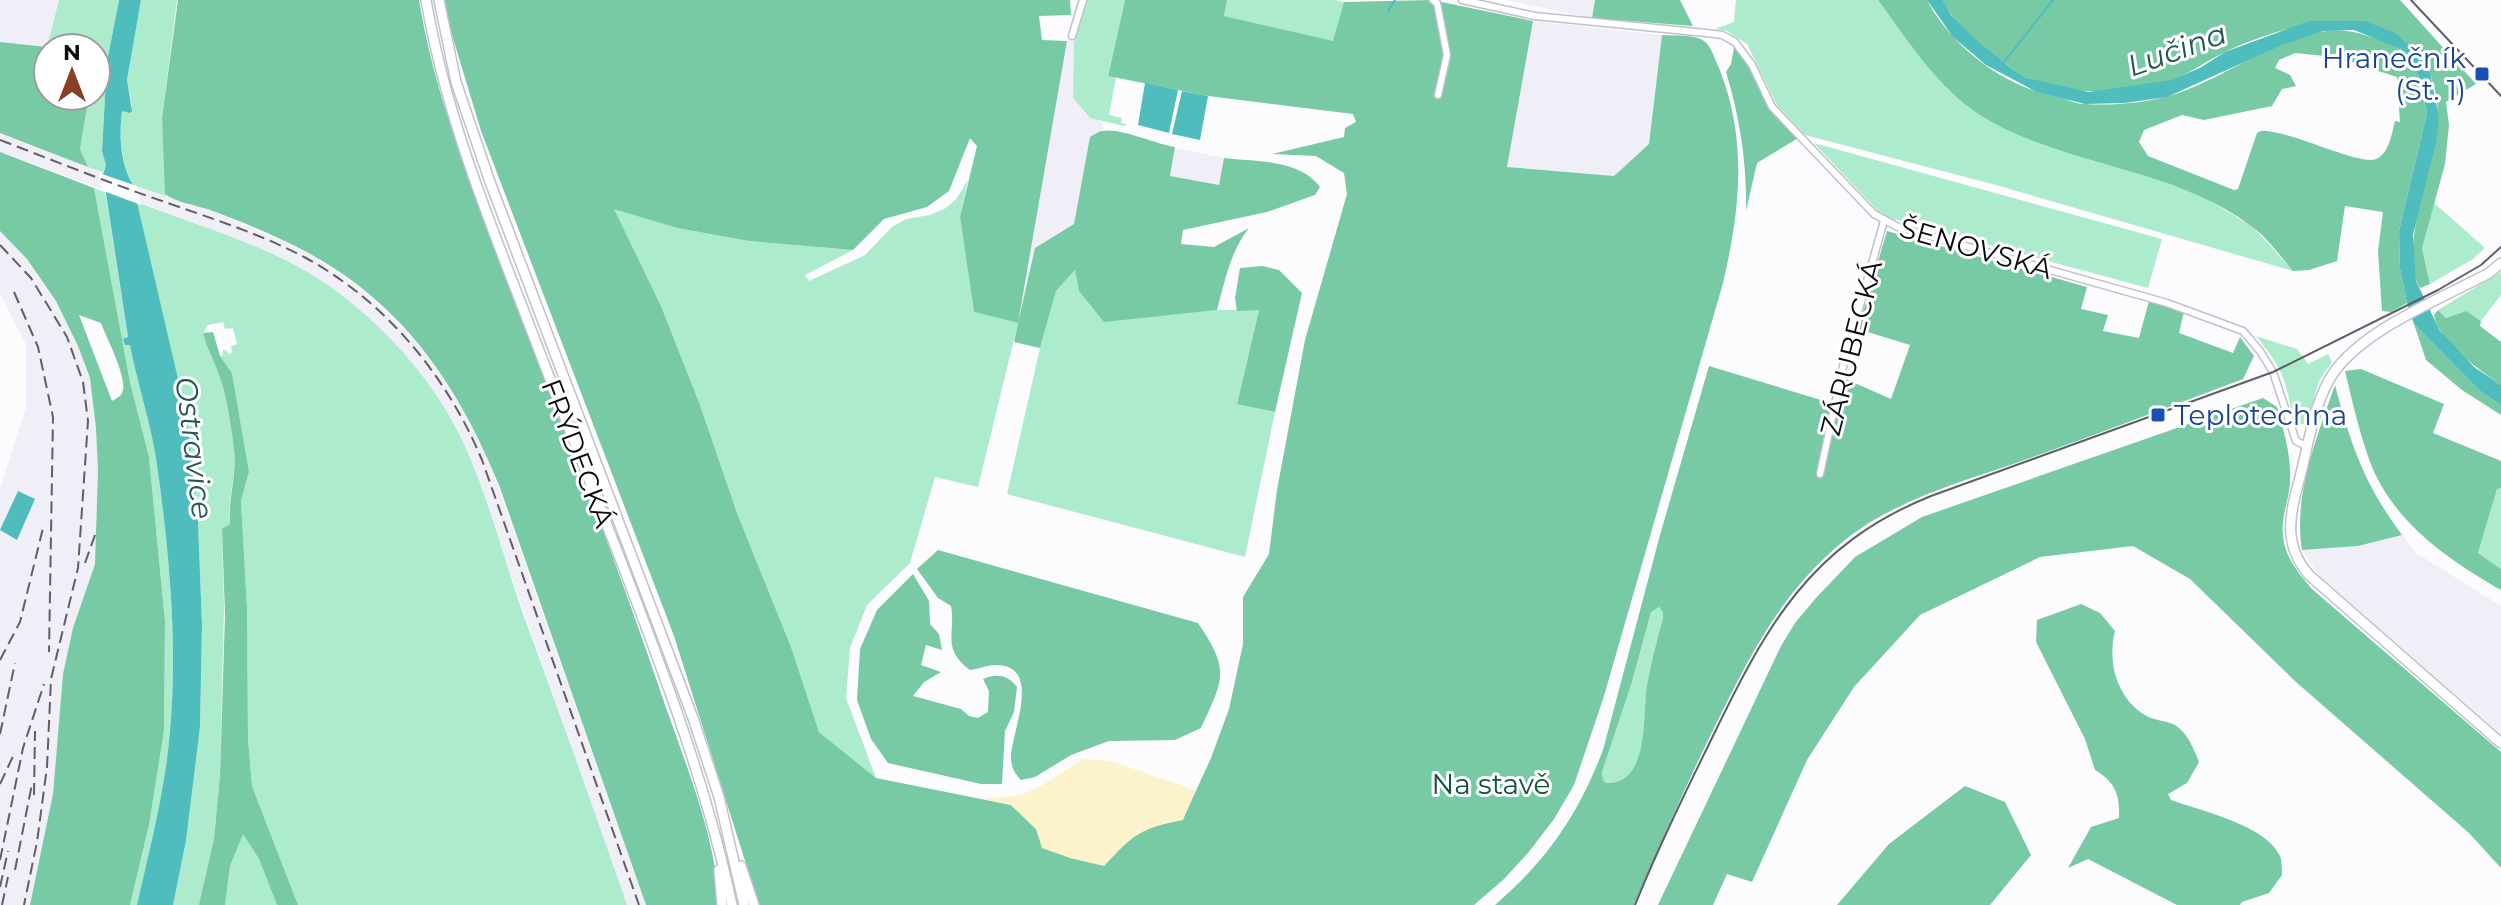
<svg xmlns="http://www.w3.org/2000/svg" width="2501" height="905" font-family="Montserrat,sans-serif">
	<style>
		.built { fill: #f0eef7 }
		.green { fill: #aceccc }
		.forest { fill: #77caa4; fill-rule: evenodd }
		.sand { fill: #fcf2cc }
		.water { fill: #4fbcbd }
		.pier { fill: #fcfbfe }
		.lines { fill: none; stroke-linecap: round; stroke-linejoin: round }
		.stream { stroke: #4fbcbd; stroke-width: 2 }
		.street-casing { stroke: #c2bfcd; stroke-width: 9 }
		.secondary-casing { stroke: #c2bfcd; stroke-width: 12 }
		.street { stroke: #fff; stroke-width: 6 }
		.secondary { stroke: #fff; stroke-width: 9 }
		.tram { stroke: #605f63; stroke-width: 2 }
		.rail { stroke: #605f63; stroke-width: 2; stroke-dasharray: 12 6; stroke-linecap: butt }
		.transit-dot { fill: #1a4fb4; stroke: #fff; stroke-width: 3 }
		.labels { text-anchor: middle; stroke-width: 6; stroke-linejoin: round; paint-order: stroke }
		.transit-label { font-size: 28px; fill: #164399; stroke: #fff; text-anchor: end }
		.street-label { font-size: 28px; fill: #0c0b10; stroke: #fff }
		.park-label { font-size: 28px; fill: #12543b; stroke: #fff }
		.water-label { font-size: 30px; font-style: italic; fill: #265555; stroke: #fff }
	</style>
	<rect width="100%" height="100%" fill="#fcfbfe"/>
	<g class="built">
		<polygon points="0,0 59,0 47,47 0,42"/>
		<polygon points="1077,0 1087,0 1074,42 1073,98 1086,115 1102,122 1103,130 1090,138 1074,224 1035,248 1018,323 1067,41"/>
		<polygon points="1505,0 1595,0 1592,18"/>
		<polygon points="1533,21 1662,35 1649,144 1614,176 1507,167"/>
		<polygon points="0,133 210,210 310,254 370,296 423,349 458,398 488,458 646,905 627,905 472,464 443,407 410,360 358,309 301,269 204,226 0,152"/>
		<polygon points="1175,148 1224,158 1219,185 1170,176"/>
		<polygon points="0,231 27,259 56,301 78,346 90,378 96,428 98,471 95,564 73,628 63,674 53,794 31,905 0,905 0,489 26,408 26,344 0,294"/>
		<polygon points="2402,535 2416,553 2501,606 2501,734 2321,578 2302,550 2358,546"/>
	</g>
	<g class="green">
		<polygon points="59,0 119,0 107,62 102,151 106,165 103,172 88,167 80,149 89,96 96,96 96,48 48,48 48,76 40,74"/>
		<path d="M141,0h36l-15,118 4,78 -33,-11c-13,-24 -14,-49 -11,-75l3,2 7,-5 -5,-27z"/>
		<polygon points="1087,0 1125,0 1108,75 1116,77 1109,115 1122,118 1121,123 1127,124 1124,126 1090,118 1073,98 1074,42"/>
		<polygon points="1227,0 1335,0 1344,2 1334,42 1224,16"/>
		<polygon points="1736,0 1878,0 1928,66 2167,183 2204,197 2253,227 2293,271 1996,185 1805,135 1777,105 1747,44 1727,31 1715,29 1734,22"/>
		<polygon points="1814,143 2162,239 2148,288 1889,218 1878,211"/>
		<polygon points="968,180 960,217 974,312 1018,323 978,487 935,477 910,563 867,605 850,648 846,698 876,778 819,732 791,647 737,513 700,405 661,306 613,208 677,228 749,241 853,250 805,275 809,281 865,255 892,227 906,219 930,215 946,208 957,198"/>
		<path d="M94,188l11,4 2,10 21,136 -4,1 1,6 5,-1c7,38 20,75 26,113 13,90 22,184 14,274 -5,59 -20,116 -33,174h-7l19,-80 15,-94 1,-110 -16,-164 -19,-75z"/>
		<path d="M137,202c69,27 143,46 203,92 51,39 95,89 123,148 26,56 41,119 62,177 35,95 69,191 102,286h-329l-46,-119 -4,-47 -1,-131 -6,-107 8,-29 -17,-99 -12,-17 3,-1 -1,-4 4,-1 2,4 4,-1 -1,-7 6,-2 -4,-16 -8,1 -2,-7 -15,3 -5,8c4,15 11,27 16,41 8,21 12,53 15,75 3,27 -7,49 -4,75l-8,6 2,78 -4,167 -6,64 -14,66h-27l13,-64 14,-114 2,-102 -4,-103z"/>
		<polygon points="2433,202 2485,248 2473,259 2430,284 2422,248"/>
		<polygon points="1075,270 1104,321 1217,310 1259,310 1237,403 1275,412 1245,557 1007,494 1040,348 1056,291"/>
		<polygon points="2501,272 2501,295 2481,321 2466,311 2446,318 2438,310"/>
		<path d="M2256,336l41,13 11,15 20,-10 4,8 -13,19 -11,39 -5,4h-6c-7,-14 -8,-29 -13,-44 -6,-17 -17,-30 -28,-44z"/>
		<polygon points="2501,488 2501,569 2478,553 2497,489"/>
		<path d="M1659,607l4,5v6c-6,22 -12,44 -16,67 -5,27 4,101 -41,98l-3,-3 -1,-8 30,-90 19,-70z"/>
		<polygon points="243,833 259,859 277,905 225,905 230,866"/>
	</g>
	<g class="forest">
		<path d="M178,0h241c16,98 54,189 89,282 52,137 107,274 154,414 20,59 57,147 56,209h-72l-147,-420c-45,-111 -108,-197 -221,-247 -22,-10 -45,-20 -68,-28 -14,-5 -33,-7 -45,-16l-3,-76z"/>
		<path d="M444,0h626l1,15 -32,1 3,24 25,1 -49,282 17,-75 39,-24 16,-87c4,-2 7,-5 12,-6 17,-4 54,13 73,16l-5,29 49,9 5,-27c32,4 76,1 96,29l-5,8 -48,17 -84,18 -2,14 33,3 35,-19c-19,24 -24,53 -32,82l-113,12 -25,-31 -4,-21 -19,21 -16,57 -26,-6 4,-19 -44,-11 -14,-95 17,-71 -7,-8 -21,53 -22,16 -43,12 -31,31 -104,-9 -72,-13 -63,-19 47,97 39,99 37,108 54,134 28,85 57,46 135,27 25,24 68,37c29,-32 37,-38 79,-47l28,-61 18,-49 14,-65v-47l26,-43 8,-64 28,-150 42,-146 -3,-21 -28,-17 -44,-2 72,-17 1,-9 11,-6 -3,-8 -145,-18 -100,-20 17,-76h102l-3,16 109,25 11,-39 88,-2 101,21 -26,146 107,9 35,-32 13,-109c12,1 33,-1 42,6 8,6 11,19 15,27 29,72 21,142 4,215l-119,413 -30,89 -20,34 -26,34 -25,27 -29,25h-715l-85,-269 -193,-505 -31,-103z"/>
		<polygon points="1595,0 1680,0 1693,26 1592,18"/>
		<path d="M1878,0h49c24,46 77,87 128,96 10,2 19,8 29,8 27,2 59,-1 85,-8 50,-14 100,-55 151,-64 30,-6 49,5 77,14l4,3 18,27 8,37 -28,118 1,38 7,34 -16,9 -9,-1 -4,-60 5,-39 -38,-6 -8,55 -28,9 -16,1c-13,-15 -26,-34 -42,-45 -77,-58 -179,-59 -261,-105 -48,-26 -80,-78 -112,-121zM2295,53l40,4 62,20 3,45 -5,-1c-3,12 -6,33 -19,38 -17,7 -88,-30 -115,-28l-4,2 -19,56 -4,1 -86,-34 -9,-14 5,-12 38,-15 22,5 68,-14 10,-17 14,-3 -6,-11 -15,-7 4,-8z"/>
		<path d="M1943,0h457l76,84 -30,18 3,23 -4,39 -23,84 8,36 -10,4c-7,-11 -7,-22 -7,-35 0,-66 52,-138 5,-198 -49,-55 -136,-30 -195,-2 -18,9 -34,21 -54,28 -43,15 -100,14 -143,-3 -9,-4 -16,-12 -25,-18 -22,-15 -47,-35 -58,-60z"/>
		<polygon points="0,42 47,47 40,73 48,76 48,96 89,96 80,149 88,167 0,133"/>
		<path d="M1735,42l8,8 22,46 35,41 -43,26 -11,48c1,-48 -6,-93 -20,-139l5,-8z"/>
		<path d="M0,152l94,36 36,194 19,75 16,164 -1,110 -15,94 -19,80h-100l23,-111 10,-120 10,-46 22,-64 3,-93 -2,-43 -6,-50 -12,-32 -22,-45 -29,-42 -27,-28zM79,315l22,8c5,14 28,57 21,70 -2,4 -7,6 -10,8z"/>
		<path d="M1887,231l200,56 -6,22 27,6 -5,16 36,7 10,-37 35,11 -5,21 54,20 7,-16 14,19 -11,23c-70,26 -140,53 -210,78 -64,23 -134,40 -188,83 -62,50 -94,113 -128,182 -30,60 -56,121 -83,183h-139c53,-46 83,-90 108,-155l57,-215 49,-169 125,38 7,-27 50,22 19,-54 -52,-16zM1659,607l4,5v6c-6,22 -12,44 -16,67 -5,27 4,100 -41,98l-3,-3 -1,-8 30,-90 19,-70z"/>
		<polygon points="1262,266 1279,270 1302,293 1275,412 1237,404 1259,310 1237,311 1235,298 1240,268"/>
		<path d="M2438,310l8,8 20,-7 15,10 -1,5 21,16v43c-22,-16 -62,-42 -67,-70z"/>
		<polygon points="2414,324 2480,391 2501,405 2501,415 2462,390 2426,360"/>
		<path d="M213,332l7,24 12,17 17,99 -8,29 6,107 1,131 4,47 46,119h-21l-18,-46 -16,-25 -13,32 -5,39h-26l15,-66 6,-64 5,-160 -3,-86 8,-5c-2,-26 7,-48 4,-75 -3,-22 -7,-54 -15,-74 -5,-15 -12,-26 -16,-42z"/>
		<path d="M2361,369l83,35 -11,29 68,28v27l-4,1 -19,64 23,16v21c-51,-29 -105,-66 -129,-123 -12,-31 -19,-63 -27,-96z"/>
		<path d="M2335,385c16,60 29,99 67,150l-44,11 -56,4c-9,-55 15,-113 33,-165z"/>
		<path d="M2263,398l14,9c7,25 14,47 13,73 0,15 -6,29 -7,43 -3,28 12,46 29,66l189,163v116l-32,-35 -173,-151 -106,-103 -57,-33 -93,11 -120,58 -66,72 -47,73 -55,122 -25,-8 -14,31h-55l123,-259 14,-23 20,-24 40,-42 67,-40z"/>
		<path d="M938,550l260,73c32,47 26,55 3,105l-26,12 -66,1 -38,14 -36,22 -14,3c-7,-7 -10,-13 -10,-23 0,-24 33,-93 -16,-92 -8,0 -16,4 -25,5 -29,-22 -14,-36 -19,-64l-13,-8 -21,-29z"/>
		<path d="M913,574l16,27 1,23 9,10 3,16 -16,-5 -5,20 20,7 -17,10 -11,14 48,13 8,7 9,2 10,-6 1,-21 -6,-12c14,-6 25,-4 34,8l-3,25 -9,19 -3,53h-21l-93,-21 -17,-24 -14,-39 3,-51 17,-39z"/>
		<path d="M2081,604l19,9 15,18c-8,31 2,67 30,84 9,6 21,5 30,10 13,8 19,25 24,37l-12,21 -19,11 3,6c30,11 95,25 109,56 2,5 2,14 2,19l-13,18 -27,9 -2,3h-63l-89,-46 -20,9 23,-41 28,-9c1,-24 -4,-36 -24,-48l-10,-31 -49,-97 1,-22z"/>
		<polygon points="1965,786 2005,802 2031,855 1990,905 1837,905 1889,844"/>
	</g>
	<path class="sand" d="M1083,759l28,2 84,29 -12,30c-42,8 -50,14 -79,46l-34,-8 -28,-10 -6,-19 -25,-24 -28,-6 38,-4 20,-9z"/>
	<g class="water">
		<path d="M119,0h22l-14,80 5,31 -2,2 -8,-2c-3,26 -2,51 11,74l54,233 11,104 4,103 -2,102 -14,114 -13,64h-36c13,-58 28,-114 33,-174 8,-90 -1,-183 -14,-273 -6,-38 -19,-76 -26,-113h-5l-2,-6 5,-2 -2,-13 -23,-150 3,-9 -4,-14 5,-89z"/>
		<polygon points="1927,0 1943,0 1951,15 1977,41 2015,71 2026,78 2089,92 2171,80 2200,68 2225,52 2309,21 2365,21 2395,33 2416,52 2430,73 2439,117 2436,143 2413,235 2416,281 2440,331 2474,367 2501,385 2501,405 2480,391 2414,324 2407,303 2400,269 2399,231 2427,113 2419,76 2401,49 2354,30 2323,31 2282,45 2167,97 2125,103 2085,104 2037,92 1986,65 1953,37"/>
		<polygon points="1145,83 1178,90 1169,133 1138,125"/>
		<polygon points="1182,91 1208,96 1200,140 1172,134"/>
		<polygon points="18,491 35,499 17,540 0,530"/>
	</g>
	<polygon class="pier" points="99,173 137,186 141,205 101,190"/>
	<g class="lines">
		<g class="stream">
			<polyline points="1388,11 1395,0"/>
			<polyline points="2004,62 2053,0"/>
		</g>
		<g class="street-casing">
			<g id="street">
				<polyline points="1433,0 1437,3 1447,55 1438,95"/>
				<polyline points="1462,0 1535,16 1706,33 1722,35 1735,42 1752,65 1772,107 1874,214 1898,227 2167,303 2243,331 2260,351 2273,372 2296,441 2308,447"/>
				<polyline points="1072,36 1083,0"/>
				<polyline points="1820,474 1844,362 1884,221"/>
			</g>
		</g>
		<g class="secondary-casing">
			<g id="secondary">
				<path d="M426,0c18,106 57,206 96,306 31,81 62,162 94,242 45,117 90,234 116,357"/>
				<polyline points="439,0 456,82 490,182 693,718 719,797 744,905"/>
				<path d="M2501,263l-12,10c-48,26 -136,60 -161,109 -15,28 -20,64 -28,95 -10,37 -18,67 9,98l192,168"/>
				<polyline points="741,866 754,905"/>
				<polyline points="719,870 722,905"/>
			</g>
		</g>
		<use href="#street" class="street"/>
		<use href="#secondary" class="secondary"/>
		<g class="tram">
			<polyline points="2411,0 2501,96"/>
			<path d="M1635,905c23,-57 50,-112 77,-167 54,-111 97,-193 219,-242l342,-124 165,-82 43,-25 20,-18"/>
		</g>
		<g class="rail">
			<path d="M0,140c55,21 109,43 165,62 48,17 96,32 141,56 80,44 141,118 176,202l157,445"/>
			<polyline points="0,245 31,278 67,337 83,382 88,421 78,568 51,679 47,767 37,842 24,905"/>
			<polyline points="14,292 38,347 53,417 49,652"/>
			<polyline points="85,563 95,535"/>
			<polyline points="0,660 20,622 43,528"/>
			<polyline points="0,734 15,663"/>
			<polyline points="0,784 15,752"/>
			<polyline points="34,795 35,731"/>
			<polyline points="0,860 23,748 44,684"/>
			<polyline points="15,870 32,784"/>
			<polyline points="0,887 8,851"/>
			<polyline points="2,905 8,877"/>
		</g>
	</g>
	<g class="transit-dot">
		<rect x="2474" y="66" width="16" height="16" rx="4"/>
		<rect x="2150" y="407" width="16" height="16" rx="4"/>
	</g>
	<g class="labels">
		<g class="transit-label">
			<text x="2466" y="68">Hranečník<tspan x="2466" dy="32">(St. 1)</tspan></text>
			<text x="2174" y="425" text-anchor="start">Teplotechna</text>
		</g>
		<g class="street-label">
			<text transform="translate(1976 248) rotate(16)" y="10">ŠENOVSKÁ</text>
			<text transform="translate(1851 348) rotate(-76)" y="10">ZÁRUBECKÁ</text>
			<text transform="translate(578 453) rotate(69)" y="10">FRÝDECKÁ</text>
		</g>
		<g class="park-label">
			<text x="1491" y="794">Na stavě</text>
		</g>
		<g class="water-label">
			<text transform="translate(2177 50) rotate(-20)" y="10">Lučina</text>
			<text transform="translate(194 448) rotate(83)" y="10">Ostravice</text>
		</g>
	</g>
	<g transform="translate(72 72)"><circle r="38" fill="#ffffff" stroke="#9e9d9f" stroke-width="2"/>
	<path d="M0-6L14 30L0 20L-14 30Z" fill="#883f23"/>
	<text y="-12" font-size="22" font-weight="bold" text-anchor="middle" fill="#0c0b10">N</text>
	</g>
</svg>
